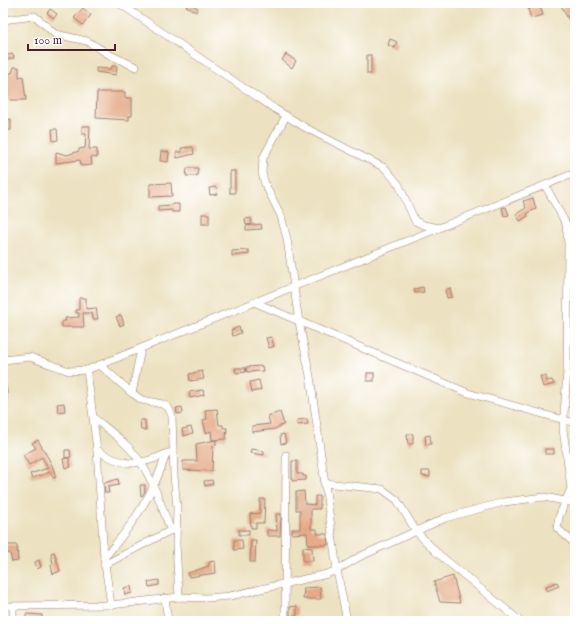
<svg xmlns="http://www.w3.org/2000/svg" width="578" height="624" font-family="'IM FELL English',serif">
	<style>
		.building { fill: #e5ab88 }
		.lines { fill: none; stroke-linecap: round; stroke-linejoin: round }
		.street-casing { stroke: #9b8076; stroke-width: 8 }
		.street { stroke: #fff; stroke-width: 7 }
	</style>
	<rect width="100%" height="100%" fill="#fff"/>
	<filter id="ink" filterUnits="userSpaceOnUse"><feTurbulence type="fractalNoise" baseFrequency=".025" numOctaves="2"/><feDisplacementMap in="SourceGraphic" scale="8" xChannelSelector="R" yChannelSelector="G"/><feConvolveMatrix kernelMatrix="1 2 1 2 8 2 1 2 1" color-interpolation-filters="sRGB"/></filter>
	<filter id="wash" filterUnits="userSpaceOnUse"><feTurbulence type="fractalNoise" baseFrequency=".012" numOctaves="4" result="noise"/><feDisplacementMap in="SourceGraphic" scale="16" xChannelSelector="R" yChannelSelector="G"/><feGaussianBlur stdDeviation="0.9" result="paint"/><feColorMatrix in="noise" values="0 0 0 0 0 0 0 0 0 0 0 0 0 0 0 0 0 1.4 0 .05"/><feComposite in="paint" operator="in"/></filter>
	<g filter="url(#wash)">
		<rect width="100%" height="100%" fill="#ece1c0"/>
		<g id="blocks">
			<g class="building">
				<polygon points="188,3 198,8 196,12 186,6"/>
				<polygon points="560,3 575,3 575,8 572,9 575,17 568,19"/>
				<polygon points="540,6 543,15 531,18 528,9"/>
				<polygon points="83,8 91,15 83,25 74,18"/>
				<polygon points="50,9 57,14 54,18 47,13"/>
				<polygon points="390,39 397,42 395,48 388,45"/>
				<polygon points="13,54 14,58 5,60 3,56"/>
				<polygon points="286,54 296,61 292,68 282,60"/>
				<rect x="367" y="55" width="4" height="19"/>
				<polygon points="112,66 117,66 116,75 96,72 96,68 111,69"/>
				<polygon points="14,67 19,67 19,77 23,76 26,100 10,100 7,97 7,73 12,73"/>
				<polygon points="97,92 125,92 125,98 132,98 132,116 129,116 129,120 96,118"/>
				<polygon points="11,119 11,130 6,131 6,120"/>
				<polygon points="82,126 90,126 89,149 97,149 97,158 91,157 92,165 81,166 80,160 56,163 56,152 67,155 79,151 79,149 85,148 86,134 82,134"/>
				<polygon points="52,129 57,129 58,140 53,141"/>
				<polygon points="193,147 194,154 177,158 176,152 182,152 181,148"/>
				<polygon points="161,151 169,152 168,162 160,161"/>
				<polygon points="187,168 198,168 197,176 186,176"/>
				<rect x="230" y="171" width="5" height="22"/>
				<polygon points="171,183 172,196 150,197 150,184"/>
				<polygon points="216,187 217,194 210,195 209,188"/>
				<polygon points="533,198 536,209 527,213 528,216 520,221 516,214 526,208 523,201"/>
				<polygon points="172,204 179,204 179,212 172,212 172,210 158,211 158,206 172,205"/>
				<polygon points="506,207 509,215 504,216 502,208"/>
				<rect x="202" y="214" width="7" height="10"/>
				<polygon points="251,218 252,224 246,225 245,219"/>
				<polygon points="261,224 262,229 246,230 246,226"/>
				<polygon points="249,250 249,254 232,256 232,251"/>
				<polygon points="423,287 424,292 415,293 414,289"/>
				<polygon points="450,288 452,297 447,298 445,290"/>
				<polygon points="79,298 86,298 86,309 96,308 98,319 93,319 92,313 83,313 84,327 62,327 62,321 66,321 65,318 79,317 79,313 76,313 76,310 79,310"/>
				<polygon points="121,315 124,324 120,326 116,317"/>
				<polygon points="239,327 241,333 233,336 231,330"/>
				<polygon points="271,337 274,346 269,348 266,338"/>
				<polygon points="262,366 263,371 247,372 246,367"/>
				<polygon points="235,368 245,368 246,372 236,373"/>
				<polygon points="202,371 204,379 190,381 189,374"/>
				<rect x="367" y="373" width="7" height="8"/>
				<polygon points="540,376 546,376 546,381 552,380 554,384 543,387"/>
				<polygon points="3,380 5,380 7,391 7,411 3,411"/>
				<polygon points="259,380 261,390 252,392 250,382"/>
				<polygon points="203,390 204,395 190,398 189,392"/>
				<polygon points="64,403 65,411 58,412 57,404"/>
				<polygon points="182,407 183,413 177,414 176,408"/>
				<polygon points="217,409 219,425 223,425 223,428 227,428 226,439 212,440 211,431 206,433 203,420 207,419 205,410"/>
				<polygon points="280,412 284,424 275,429 252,432 252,426 270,424 268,416"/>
				<polygon points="307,419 308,424 297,425 297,420"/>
				<polygon points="140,420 145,420 146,430 141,430"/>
				<polygon points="191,427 193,433 184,436 182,429"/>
				<polygon points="284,434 286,443 281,444 280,435"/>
				<polygon points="407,434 413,434 413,444 408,444"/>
				<polygon points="430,435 431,444 426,445 425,436"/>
				<polygon points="38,440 52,465 56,477 54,478 50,472 32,478 30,474 48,468 42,457 29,465 23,455 36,448 32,443"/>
				<polygon points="216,440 216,445 213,446 212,471 183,470 183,461 197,461 196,444"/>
				<polygon points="251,449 264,451 264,455 250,453"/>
				<rect x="545" y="449" width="9" height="5"/>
				<polygon points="65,450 70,450 71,457 65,458"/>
				<polygon points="69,458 71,467 65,468 63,459"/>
				<polygon points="292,461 297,461 297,474 303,474 303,476 306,476 306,480 292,481"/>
				<polygon points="422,471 430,471 430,477 422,476"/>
				<polygon points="118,479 119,485 108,487 109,493 105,493 104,483"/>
				<polygon points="212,480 213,484 205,486 204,481"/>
				<polygon points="140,485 145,485 145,491 143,495 141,496"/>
				<polygon points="304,491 305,504 315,505 315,496 320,496 320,509 311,509 311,529 317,529 317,534 327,534 328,545 308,545 307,533 292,534 292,529 300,529 300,510 296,510 296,492"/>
				<polygon points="260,499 265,499 264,523 256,523 256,528 251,528 250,514 260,513"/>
				<polygon points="276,514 281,514 280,536 267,536 267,530 277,531"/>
				<rect x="239" y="530" width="10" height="5"/>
				<polygon points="234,540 242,540 243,549 234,550"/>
				<polygon points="251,540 256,540 255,562 250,562"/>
				<polygon points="6,545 17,545 18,561 12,562 10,553 7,553"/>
				<polygon points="303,547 312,548 313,561 303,561"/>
				<polygon points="54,552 60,571 53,574 51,565 53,564 51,553"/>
				<polygon points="39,560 41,567 37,569 35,562"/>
				<polygon points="215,561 216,573 189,577 188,573 209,566 209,562"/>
				<polygon points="453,576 460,603 440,602 434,582"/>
				<polygon points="159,580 159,585 149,587 148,582"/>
				<polygon points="557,582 559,586 547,591 546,586"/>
				<polygon points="131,586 132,593 125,595 124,588"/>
				<polygon points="320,587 321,599 303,599 304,588"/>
				<polygon points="297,606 297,616 290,616 290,607"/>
				<polygon points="26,614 42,615 42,621 26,621"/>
			</g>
		</g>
	</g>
	<g filter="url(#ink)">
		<use href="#blocks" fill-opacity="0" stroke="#9b8076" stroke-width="1"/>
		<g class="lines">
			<g class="street-casing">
				<g id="street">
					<polyline points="119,3 275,109 306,128 385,168 399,185 415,221 424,225 439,228"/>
					<polyline points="3,20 35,16 55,34 87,41 110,55 136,67"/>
					<polyline points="286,116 263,158 262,173 265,184 281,216 287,239 299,322 310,376 337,570 347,621"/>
					<polyline points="545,185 566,224 568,244 567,371 563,429 571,488 559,517 557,528 575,544"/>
					<polyline points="254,302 468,393 575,423"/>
					<polyline points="141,349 132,393 142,400 162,404 168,407 172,416 174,476 177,508 176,544 179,597"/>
					<polyline points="3,360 30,357 69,371 87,370 575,173"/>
					<polyline points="100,365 132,393"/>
					<polyline points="87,370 97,450 104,558 111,605"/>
					<path d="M94,418c17,14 36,27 47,45 14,21 21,45 30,68"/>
					<path d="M97,450c27,18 43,16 71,3"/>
					<polyline points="324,483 382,489 397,500 416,531 436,552 520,621"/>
					<path d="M104,558c27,-31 50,-64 62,-104"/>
					<polyline points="104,565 175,528"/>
					<polyline points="165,598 168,621"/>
					<polyline points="3,606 111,605 179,597 207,598 230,596 327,574 337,570 359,557 445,518 504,502 544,497 575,503"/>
					<polyline points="13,607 13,621"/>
					<polyline points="283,621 285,617 286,455"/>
				</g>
			</g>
			<use href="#street" class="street"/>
		</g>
	</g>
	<rect width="578" height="624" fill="none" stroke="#fff" stroke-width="16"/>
	<path d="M28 44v6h87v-6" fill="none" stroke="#4a1f2b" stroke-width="2"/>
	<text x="34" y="44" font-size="12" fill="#4a1f2b" stroke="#ffffff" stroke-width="3" paint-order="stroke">100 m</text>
</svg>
